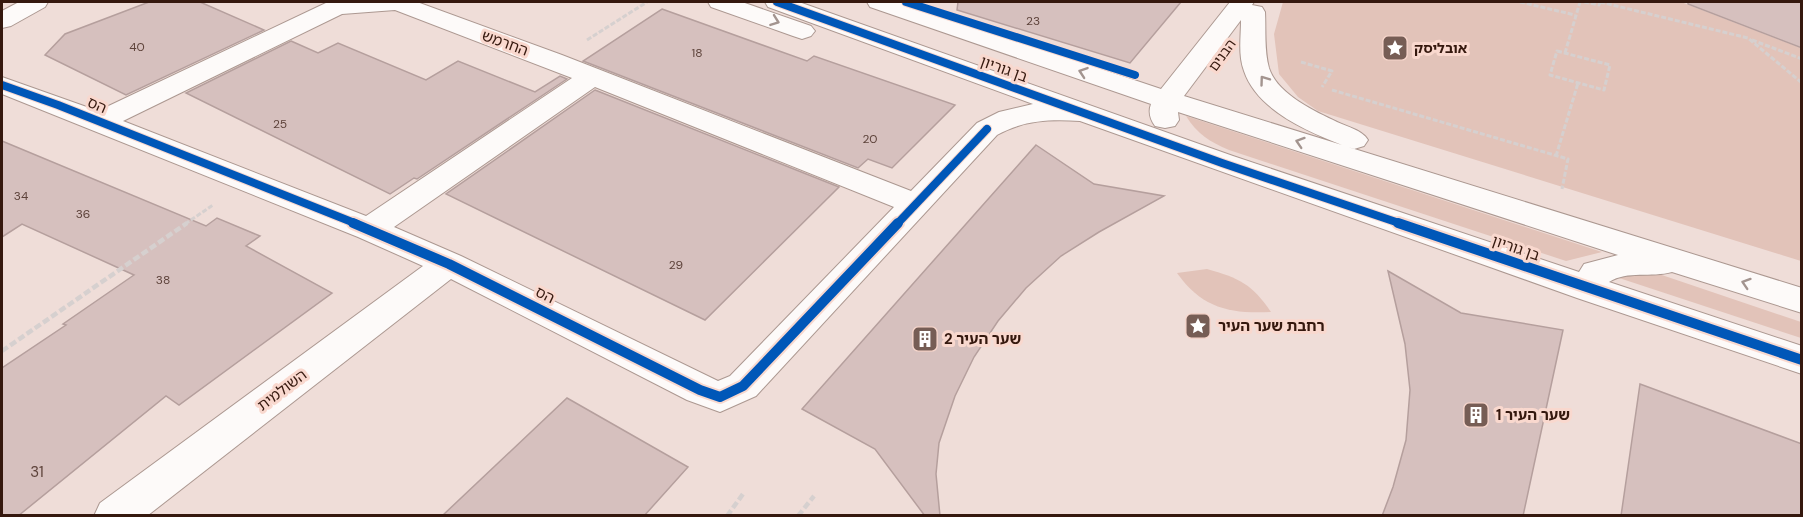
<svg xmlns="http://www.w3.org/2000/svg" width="1803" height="517" font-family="'DM Sans','Noto Sans Hebrew',sans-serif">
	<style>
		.green { fill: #e2c3b9 }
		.building { fill: #d6c0be; stroke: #b59f9d; stroke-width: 1.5 }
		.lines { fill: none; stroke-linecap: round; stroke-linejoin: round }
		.minor-casing { stroke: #ac9891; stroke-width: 2 }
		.path-far1 { stroke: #d6d0cf; stroke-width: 3; stroke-dasharray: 5 2; stroke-linecap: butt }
		.path { stroke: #d6d0cf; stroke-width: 4.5; stroke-dasharray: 7 3; stroke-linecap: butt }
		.minor { fill: #fdfaf9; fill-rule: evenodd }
		.cycleway-far1-casing { stroke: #f9d8ce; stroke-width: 10 }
		.cycleway-casing { stroke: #f9d8ce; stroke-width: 14 }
		.cycleway-far1 { stroke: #0057b8; stroke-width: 8 }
		.cycleway { stroke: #0057b8; stroke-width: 10 }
		.oneway { stroke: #a3948f }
		.labels { text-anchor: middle; stroke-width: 6; stroke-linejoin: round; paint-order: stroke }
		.number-label { font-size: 12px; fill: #5d423a }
		.far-poi-label { font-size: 14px; font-weight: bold; fill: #35180e; stroke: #f9d8ce; text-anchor: start }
		.far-street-label { font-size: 14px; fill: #35180e; stroke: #f9d8ce }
		.street-label { font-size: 15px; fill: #35180e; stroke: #f9d8ce }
		.poi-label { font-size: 15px; font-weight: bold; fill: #35180e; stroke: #f9d8ce; text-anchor: start }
		.near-number-label { font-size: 15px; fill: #5d423a }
	</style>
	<rect width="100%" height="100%" fill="#efddd8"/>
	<g class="green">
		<polygon points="1283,2 1681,2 1801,48 1801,261 1318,111 1298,97 1279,74 1274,34"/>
		<path d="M1186,116l416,136 -36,9 -337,-111c-19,-8 -32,-16 -43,-34z"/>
		<path d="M1207,269c32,9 45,15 64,43 -42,2 -69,-4 -94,-39z"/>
		<polygon points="1650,271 1801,322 1801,338 1613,276"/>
	</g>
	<g class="building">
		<polygon points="149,2 200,2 264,30 126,95 45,55 65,34"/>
		<polygon points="958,2 1181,2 1130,63 957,10"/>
		<polygon points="1688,2 1802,2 1802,48 1688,4"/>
		<polygon points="662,9 807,61 814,56 955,105 892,168 868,159 858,168 583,61"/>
		<polygon points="291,41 318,53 338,43 426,80 458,61 535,92 560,76 567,79 417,179 414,178 390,194 186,93"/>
		<polygon points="595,90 839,187 705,320 446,194"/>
		<polygon points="2,141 206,226 217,218 260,236 246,246 332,293 179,405 166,396 18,516 2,516 2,368 66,325 63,324 134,275 22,224 2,237"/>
		<polygon points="1036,145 1094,184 1164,196 1099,232 1061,256 1026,288 998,321 974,357 955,396 939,443 936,474 940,516 925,516 875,449 802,409"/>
		<polygon points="1388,271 1461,313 1563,330 1523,516 1382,516 1393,487 1406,440 1410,390 1405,344"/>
		<polygon points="1640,384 1802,444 1802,516 1621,516"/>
		<polygon points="567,398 688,467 644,516 442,516"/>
	</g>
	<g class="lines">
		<g class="minor-casing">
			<g id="minor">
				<polygon points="19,2 48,2 45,7 11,26 2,28 2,11"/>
				<path d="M328,2h89l145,53 349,136 66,-68 22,-11 34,-8 -265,-97 -3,-5h34l434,154 346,116 5,-8 34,-9 -440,-143 1,8 -4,6 -10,2 -10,-2c-5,-7 -7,-14 -4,-22l-281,-97 -3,-5h34l260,87 69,-87h24l-2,3 10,2 3,5c1,18 -1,38 4,56 8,26 45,43 68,54 11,5 25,8 31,18l-4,6 -10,3 -6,-2 454,141v25l-130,-41c-21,6 -44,-2 -63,10l193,64v28l-225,-76 -497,-177c-30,-2 -56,-1 -83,14l-241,261 -36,16 -33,-12 -236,-121 -304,237h-53l6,-13 323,-237 -65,-29 -356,-143v-17l96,34zM395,10l177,68 -206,138 -243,-95 219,-107zM1241,20c0,17 -3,35 3,51 13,39 63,60 98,74l-158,-49zM595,87l299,120 -164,169 -12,5 -257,-125 -67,-29z"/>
				<polygon points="708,2 742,2 811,26 815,31 811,36 802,39 793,36 711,7"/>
			</g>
		</g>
		<g class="path-far1">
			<polyline points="1520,2 1575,15"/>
			<polyline points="1584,2 1599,5 1601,2"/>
			<polyline points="1600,2 1748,38 1802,83"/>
			<polyline points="587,40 647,2"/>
			<polyline points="1752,40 1802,59"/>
			<polygon points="1557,51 1610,65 1604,90 1550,75"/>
			<polyline points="1565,53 1580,2"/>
			<polyline points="1301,62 1332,71 1322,87"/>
			<polyline points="1332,90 1568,159 1562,189"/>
			<polyline points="1556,156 1578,83"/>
			<polyline points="185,224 213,205"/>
		</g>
		<g class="path">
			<polyline points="2,351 187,223"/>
			<polyline points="727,516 743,494"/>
			<polyline points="798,516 814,496"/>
		</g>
		<use href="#minor" class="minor"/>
		<g class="cycleway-far1-casing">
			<g id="cycleway-far1">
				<polyline points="777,2 1222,163 1402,224"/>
				<polyline points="906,2 1135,75"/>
				<polyline points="2,85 58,105 357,224"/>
				<polyline points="897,224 987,129"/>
			</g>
		</g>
		<g class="cycleway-casing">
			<g id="cycleway">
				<polyline points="353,223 449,264 700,390 720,397 743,386 898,223"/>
				<polyline points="1398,223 1802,360"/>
			</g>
		</g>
		<use href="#cycleway-far1" class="cycleway-far1"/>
		<use href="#cycleway" class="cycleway"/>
	</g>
	<defs><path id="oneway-chevron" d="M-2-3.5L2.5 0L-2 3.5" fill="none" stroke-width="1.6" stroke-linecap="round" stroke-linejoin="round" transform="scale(1.5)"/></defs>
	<g class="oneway">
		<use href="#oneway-chevron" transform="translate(775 21) rotate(20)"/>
		<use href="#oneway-chevron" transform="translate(1083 72) rotate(-161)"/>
		<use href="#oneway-chevron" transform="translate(1264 80) rotate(-126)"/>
		<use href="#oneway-chevron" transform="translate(1300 142) rotate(-162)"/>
		<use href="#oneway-chevron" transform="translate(1746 283) rotate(-162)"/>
	</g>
	<defs>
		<g id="sight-square" transform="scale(1.35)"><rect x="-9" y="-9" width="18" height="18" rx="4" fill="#765d55" stroke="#f9d8ce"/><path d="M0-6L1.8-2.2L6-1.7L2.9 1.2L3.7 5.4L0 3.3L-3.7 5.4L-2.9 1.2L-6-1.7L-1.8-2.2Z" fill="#fff"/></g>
		<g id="building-square" transform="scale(1.35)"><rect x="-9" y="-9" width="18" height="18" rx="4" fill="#765d55" stroke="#f9d8ce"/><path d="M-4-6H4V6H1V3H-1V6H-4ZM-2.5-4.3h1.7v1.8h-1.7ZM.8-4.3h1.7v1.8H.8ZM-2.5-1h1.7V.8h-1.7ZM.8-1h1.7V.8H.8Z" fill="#fff"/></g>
	</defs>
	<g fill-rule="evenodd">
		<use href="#sight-square" x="1395" y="48"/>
		<use href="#sight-square" x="1198" y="326"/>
		<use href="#building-square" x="925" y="339"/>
		<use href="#building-square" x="1476" y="415"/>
	</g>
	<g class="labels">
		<g class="number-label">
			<text x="1033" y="25">23</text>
			<text x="137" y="51">40</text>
			<text x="697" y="57">18</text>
			<text x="280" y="128">25</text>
			<text x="870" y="143">20</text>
			<text x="21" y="200">34</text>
			<text x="83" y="218">36</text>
			<text x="676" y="269">29</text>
			<text x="163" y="284">38</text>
		</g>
		<g class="far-poi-label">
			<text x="1414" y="53">אובליסק</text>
		</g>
		<g class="far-street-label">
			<text transform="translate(1222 55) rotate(-54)" y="5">הבנים</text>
		</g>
		<g class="street-label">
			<text transform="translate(505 43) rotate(20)" y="5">החרמש</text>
			<text transform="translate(1004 69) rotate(20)" y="5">בן גוריון</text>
			<text transform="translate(97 105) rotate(23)" y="5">הס</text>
			<text transform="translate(1516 248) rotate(19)" y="5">בן גוריון</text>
			<text transform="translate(545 295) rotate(26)" y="5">הס</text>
			<text transform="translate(282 390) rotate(-37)" y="5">השולמית</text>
		</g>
		<g class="poi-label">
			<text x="1218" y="331">רחבת שער העיר</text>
			<text x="944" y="344">שער העיר 2</text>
			<text x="1496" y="420">שער העיר 1</text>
		</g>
		<g class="near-number-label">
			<text x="37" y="477">31</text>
		</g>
	</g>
	<rect width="1803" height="517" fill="none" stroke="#35180e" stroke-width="6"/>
</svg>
